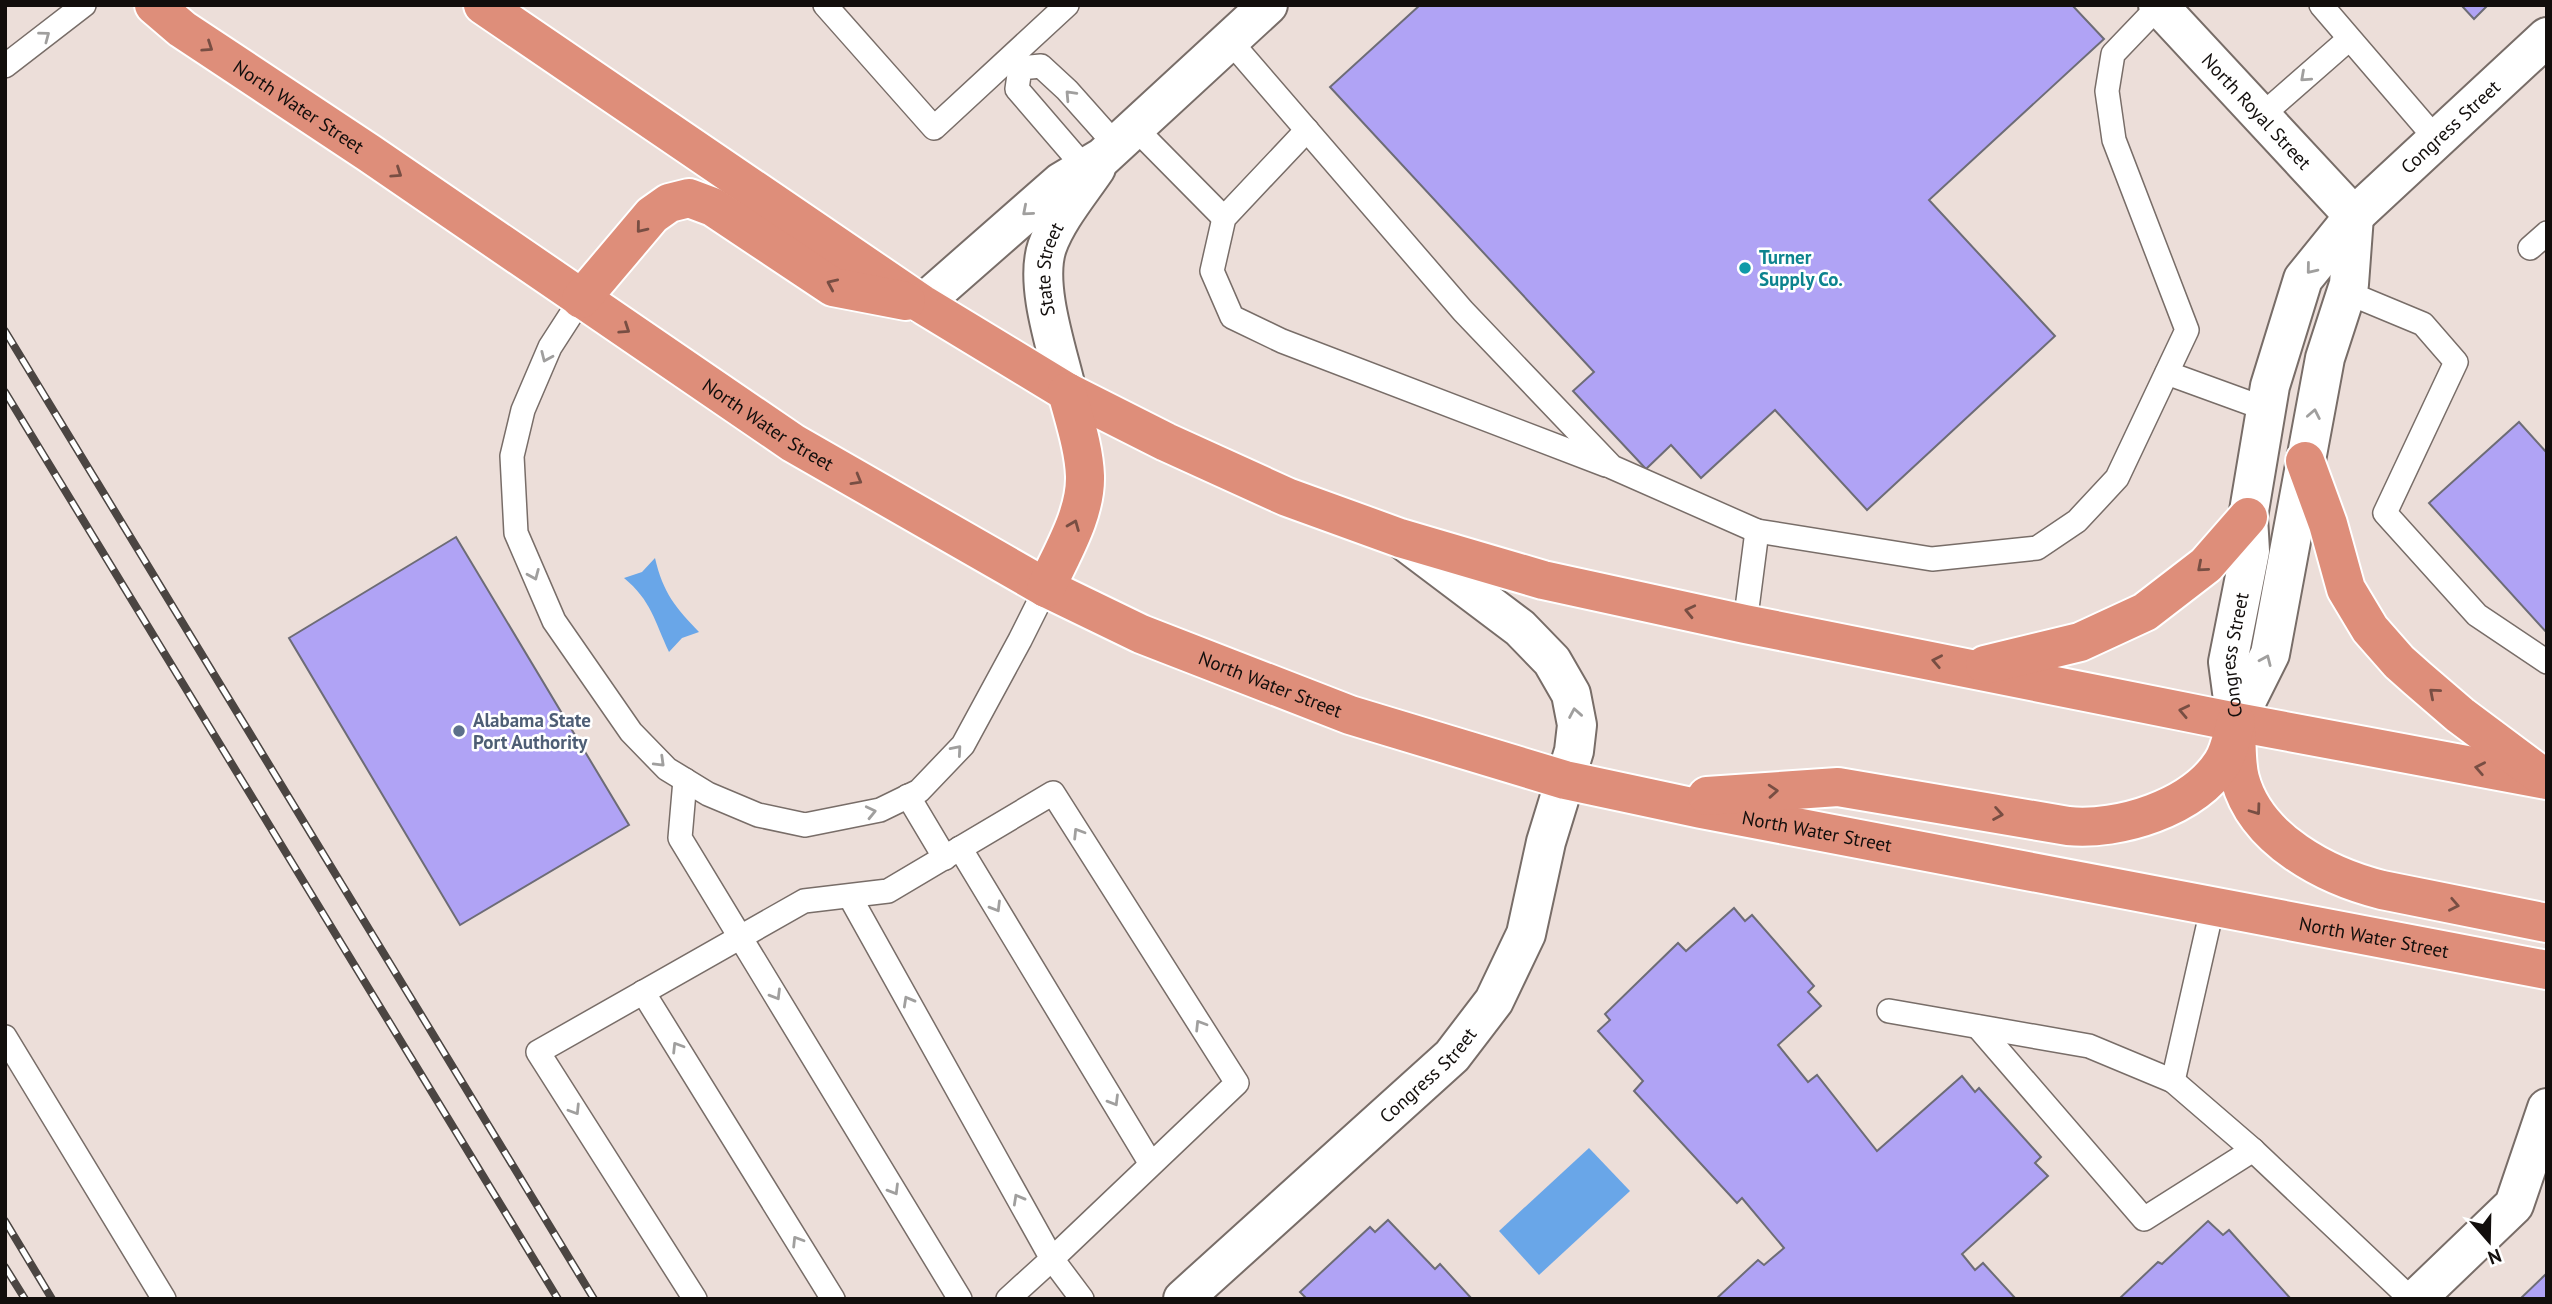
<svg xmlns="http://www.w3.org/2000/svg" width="2552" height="1304" font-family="'PT Sans',sans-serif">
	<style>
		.water { fill: #69a6e8 }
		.building { fill: #b0a3f5; stroke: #6d6c76; stroke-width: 2 }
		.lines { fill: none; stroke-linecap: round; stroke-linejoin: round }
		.service-casing { stroke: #786d68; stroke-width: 26 }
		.minor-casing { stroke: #786d68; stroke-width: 42 }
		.tertiary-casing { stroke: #786d68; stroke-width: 42 }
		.trunk-casing { stroke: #fff; stroke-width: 42 }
		.service { stroke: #fff; stroke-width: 23 }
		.minor { stroke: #fff; stroke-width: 38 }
		.tertiary { stroke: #fff; stroke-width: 38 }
		.trunk { stroke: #de8e7a; stroke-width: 38 }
		.rail-casing { stroke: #4b4542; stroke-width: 8 }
		.rail { stroke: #fff; stroke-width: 5; stroke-dasharray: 16; stroke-linecap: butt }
		.oneway { stroke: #a09f9e }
		.oneway2 { stroke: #784e43 }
		.culture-dot { fill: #0f9aa8; stroke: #fff; stroke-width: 2.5 }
		.service-dot { fill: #5c6f8a; stroke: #fff; stroke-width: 2.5 }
		.labels { text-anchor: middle; stroke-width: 5; stroke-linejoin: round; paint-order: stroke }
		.street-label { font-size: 19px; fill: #120e0c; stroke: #fff }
		.culture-label { font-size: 19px; font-weight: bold; fill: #0d838f; stroke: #fff; text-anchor: start }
		.service-label { font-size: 19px; font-weight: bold; fill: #4e5e75; stroke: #fff; text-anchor: start }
	</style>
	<rect width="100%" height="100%" fill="#ecded9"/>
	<g class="water">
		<path d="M655,558c8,35 21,50 44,74l-17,6 -13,14c-14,-30 -18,-52 -45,-74l18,-6z"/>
		<polygon points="1589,1148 1630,1191 1539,1275 1499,1231"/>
	</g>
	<g class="building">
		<polygon points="1420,5 2072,5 2104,39 1929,200 2055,336 1867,510 1775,410 1701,478 1671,445 1646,469 1573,391 1594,372 1330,87"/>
		<polygon points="2461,5 2488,5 2474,19"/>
		<polygon points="2519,422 2547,453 2547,633 2429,503"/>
		<polygon points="456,537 629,825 460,925 289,638"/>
		<polygon points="1734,908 1745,921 1752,915 1814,986 1808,992 1821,1006 1778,1045 1808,1082 1817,1075 1877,1151 1962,1076 1975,1092 1979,1088 2041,1157 2035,1163 2048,1176 1962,1254 1975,1270 1983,1263 2016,1299 1716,1299 1758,1260 1764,1265 1784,1248 1742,1198 1737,1203 1634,1091 1643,1081 1598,1031 1610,1020 1605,1014 1678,943 1686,951"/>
		<polygon points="1388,1220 1435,1269 1440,1264 1472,1299 1303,1299 1305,1297 1300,1292 1370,1227 1375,1232"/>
		<polygon points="2208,1221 2223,1235 2229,1230 2291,1299 2119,1299 2158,1262 2162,1264"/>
		<polygon points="2547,1273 2547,1299 2520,1299"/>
	</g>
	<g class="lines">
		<g class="service-casing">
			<g id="service">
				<polyline points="825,5 934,128 1067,5"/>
				<polyline points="2321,5 2437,140"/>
				<polyline points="1230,41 1463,311 1612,467 1757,531 1932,559 2037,548 2077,521 2117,478 2187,330 2114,140 2107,91 2113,54 2159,6"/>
				<polyline points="5,66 84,5"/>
				<polyline points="2261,116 2349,39"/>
				<polyline points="1135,128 1224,218"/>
				<polyline points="1307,130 1224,218 1212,271 1232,317 1282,341 1606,465"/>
				<polyline points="1085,168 1017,89 1020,68 1041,66 1067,90 1116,145"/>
				<polyline points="2530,248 2547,233"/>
				<polyline points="2346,292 2423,324 2456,362 2385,513 2477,615 2547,662"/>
				<polyline points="581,299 550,347 523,410 512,456 516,533 554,621 631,732 667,769 708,794 758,815 805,825 880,810 919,791 963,745 1020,640 1046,588"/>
				<polyline points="2167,373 2266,409"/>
				<polyline points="1745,624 1757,531"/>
				<polyline points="685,780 680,838 960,1299"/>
				<polyline points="908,796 945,858"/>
				<polyline points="960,848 1151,1164"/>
				<polyline points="850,897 1052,1259 1008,1299"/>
				<polyline points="643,992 833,1299"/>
				<polyline points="1889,1011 2089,1046 2173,1081 2253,1150 2411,1299"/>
				<polyline points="1978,1027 2144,1219 2253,1150"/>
				<polyline points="5,1037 164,1299"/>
				<polyline points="2173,1081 2213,905"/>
				<polyline points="695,1299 538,1052 804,901 888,891 1053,793 1237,1083 1052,1259 1082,1299"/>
			</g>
		</g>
		<g class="minor-casing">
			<g id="minor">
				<path id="s1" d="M2158,5l196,211"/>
				<polyline points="922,304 1061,182 1103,157 1268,5"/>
				<path id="s2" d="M1067,392c-9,-40 -33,-106 -20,-145 10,-28 32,-54 49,-79"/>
				<path id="s3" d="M1183,1299l269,-243 42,-55 32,-67 20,-92 28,-91 3,-26 -6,-31 -19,-33 -32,-33 -118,-89"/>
				<polyline points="2416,1299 2514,1205 2547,1108"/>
			</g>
		</g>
		<g class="tertiary-casing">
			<g id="tertiary">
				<path id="s4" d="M2236,722l-8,-60 22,-111 -2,-34 22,-131 33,-107 51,-63 193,-179"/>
				<polyline points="2236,722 2270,654 2325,358 2349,284 2354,216"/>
			</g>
		</g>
		<g class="trunk-casing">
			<g id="trunk">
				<path id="s5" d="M154,5l28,24 187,124 424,290 253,145 95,46 209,81 215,65 136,29 846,161"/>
				<polyline points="483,5 922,304 1067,392 1166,442 1287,497 1400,538 1543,580 1745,624 2236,722 2547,780"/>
				<polyline points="581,299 652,215 669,203 689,198 713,207 833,287 906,301"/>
				<polyline points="2305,461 2328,524 2346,589 2370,629 2399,662 2417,678 2460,715 2539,774"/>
				<path d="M1046,588c15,-34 40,-73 39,-112 -1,-28 -11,-57 -18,-84"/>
				<polyline points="1985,665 2080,642 2145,612 2206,565 2248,517"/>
				<path d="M2236,731c1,15 0,33 4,48 16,61 86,97 142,111l165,33"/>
				<path d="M1707,796l131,-9 230,39c51,5 125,-18 154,-63 8,-12 10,-28 14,-41"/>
			</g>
		</g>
		<use href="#service" class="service"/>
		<use href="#minor" class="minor"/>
		<use href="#tertiary" class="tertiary"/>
		<use href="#trunk" class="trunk"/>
		<g class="rail-casing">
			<g id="rail">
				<polyline points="5,331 594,1299"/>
				<polyline points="5,392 558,1299"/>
				<polyline points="5,1221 52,1299"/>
				<polyline points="5,1267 25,1299"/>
			</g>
		</g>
		<use href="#rail" class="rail"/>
	</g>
	<defs><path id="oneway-chevron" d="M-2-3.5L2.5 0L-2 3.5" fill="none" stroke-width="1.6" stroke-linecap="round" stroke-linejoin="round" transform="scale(1.75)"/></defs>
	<g class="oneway">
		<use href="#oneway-chevron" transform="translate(45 36) rotate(-37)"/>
		<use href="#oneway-chevron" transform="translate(2305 77) rotate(138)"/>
		<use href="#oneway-chevron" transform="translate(1070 95) rotate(-133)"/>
		<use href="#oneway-chevron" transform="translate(1027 211) rotate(139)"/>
		<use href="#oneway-chevron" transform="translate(2311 269) rotate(129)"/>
		<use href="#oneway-chevron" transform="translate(546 357) rotate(114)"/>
		<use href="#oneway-chevron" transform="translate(2314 414) rotate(-79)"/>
		<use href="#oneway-chevron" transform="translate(534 575) rotate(67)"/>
		<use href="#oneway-chevron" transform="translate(2266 660) rotate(-66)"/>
		<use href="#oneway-chevron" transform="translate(1575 713) rotate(-100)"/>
		<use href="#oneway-chevron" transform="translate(957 750) rotate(-49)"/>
		<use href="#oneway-chevron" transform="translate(660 762) rotate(44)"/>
		<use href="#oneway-chevron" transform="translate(871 812) rotate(-13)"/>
		<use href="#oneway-chevron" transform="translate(1078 833) rotate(-122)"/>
		<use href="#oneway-chevron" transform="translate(996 907) rotate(59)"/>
		<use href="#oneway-chevron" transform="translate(776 995) rotate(59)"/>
		<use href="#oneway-chevron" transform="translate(908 1001) rotate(-119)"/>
		<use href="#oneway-chevron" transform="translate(1200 1025) rotate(-122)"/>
		<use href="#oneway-chevron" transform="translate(677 1047) rotate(-122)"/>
		<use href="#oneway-chevron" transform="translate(1114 1101) rotate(59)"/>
		<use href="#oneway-chevron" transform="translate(575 1110) rotate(58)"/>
		<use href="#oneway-chevron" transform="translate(894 1190) rotate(59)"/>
		<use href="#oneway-chevron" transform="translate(1018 1199) rotate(-119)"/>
		<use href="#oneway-chevron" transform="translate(797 1241) rotate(-122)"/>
	</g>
	<g class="oneway2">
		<use href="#oneway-chevron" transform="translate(208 47) rotate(34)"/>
		<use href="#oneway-chevron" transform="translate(397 173) rotate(34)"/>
		<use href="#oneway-chevron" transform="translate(641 228) rotate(129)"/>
		<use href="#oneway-chevron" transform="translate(832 284) rotate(-156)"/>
		<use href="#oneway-chevron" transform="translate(625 329) rotate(34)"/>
		<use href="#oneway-chevron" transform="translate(857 480) rotate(30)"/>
		<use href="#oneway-chevron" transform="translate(1074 525) rotate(-68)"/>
		<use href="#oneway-chevron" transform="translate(2202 567) rotate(139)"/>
		<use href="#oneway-chevron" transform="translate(1690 611) rotate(-167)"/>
		<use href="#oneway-chevron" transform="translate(1937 661) rotate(-169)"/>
		<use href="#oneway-chevron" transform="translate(2434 693) rotate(-139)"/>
		<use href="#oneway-chevron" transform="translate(2184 711) rotate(-168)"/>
		<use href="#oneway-chevron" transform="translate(2480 768) rotate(-169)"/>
		<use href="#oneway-chevron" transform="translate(1773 791) rotate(-4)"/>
		<use href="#oneway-chevron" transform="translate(2256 810) rotate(54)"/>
		<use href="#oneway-chevron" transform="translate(1998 814) rotate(10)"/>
		<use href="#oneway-chevron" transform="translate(2454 905) rotate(11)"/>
	</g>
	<circle class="culture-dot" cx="1745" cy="268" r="7"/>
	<circle class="service-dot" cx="459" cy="731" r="7"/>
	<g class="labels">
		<g class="street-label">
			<text dy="7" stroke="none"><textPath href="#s5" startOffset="177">North Water Street</textPath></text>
			<text dy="7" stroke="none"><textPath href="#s1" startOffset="145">North Royal Street</textPath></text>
			<text dy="7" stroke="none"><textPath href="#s4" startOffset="665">Congress Street</textPath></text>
			<text dy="7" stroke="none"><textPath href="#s2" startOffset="126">State Street</textPath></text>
			<text dy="7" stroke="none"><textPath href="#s5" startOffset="744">North Water Street</textPath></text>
			<text dy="7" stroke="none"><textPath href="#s4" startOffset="68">Congress Street</textPath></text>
			<text dy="7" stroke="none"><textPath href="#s5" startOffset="1311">North Water Street</textPath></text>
			<text dy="7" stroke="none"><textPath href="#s5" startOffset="1878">North Water Street</textPath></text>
			<text dy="7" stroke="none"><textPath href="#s5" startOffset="2445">North Water Street</textPath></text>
			<text dy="7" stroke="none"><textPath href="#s3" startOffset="332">Congress Street</textPath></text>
		</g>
		<g class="culture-label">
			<text x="1759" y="264">Turner<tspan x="1759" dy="22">Supply Co.</tspan></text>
		</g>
		<g class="service-label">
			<text x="473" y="727">Alabama State<tspan x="473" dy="22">Port Authority</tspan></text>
		</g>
	</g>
	<rect width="2552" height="1304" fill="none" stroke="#120e0c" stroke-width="14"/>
	<g transform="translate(2489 1241) rotate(160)" stroke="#ffffff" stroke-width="5" paint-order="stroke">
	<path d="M0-5L12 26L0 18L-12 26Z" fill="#120e0c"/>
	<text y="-10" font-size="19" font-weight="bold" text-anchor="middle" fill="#120e0c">N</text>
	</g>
</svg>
